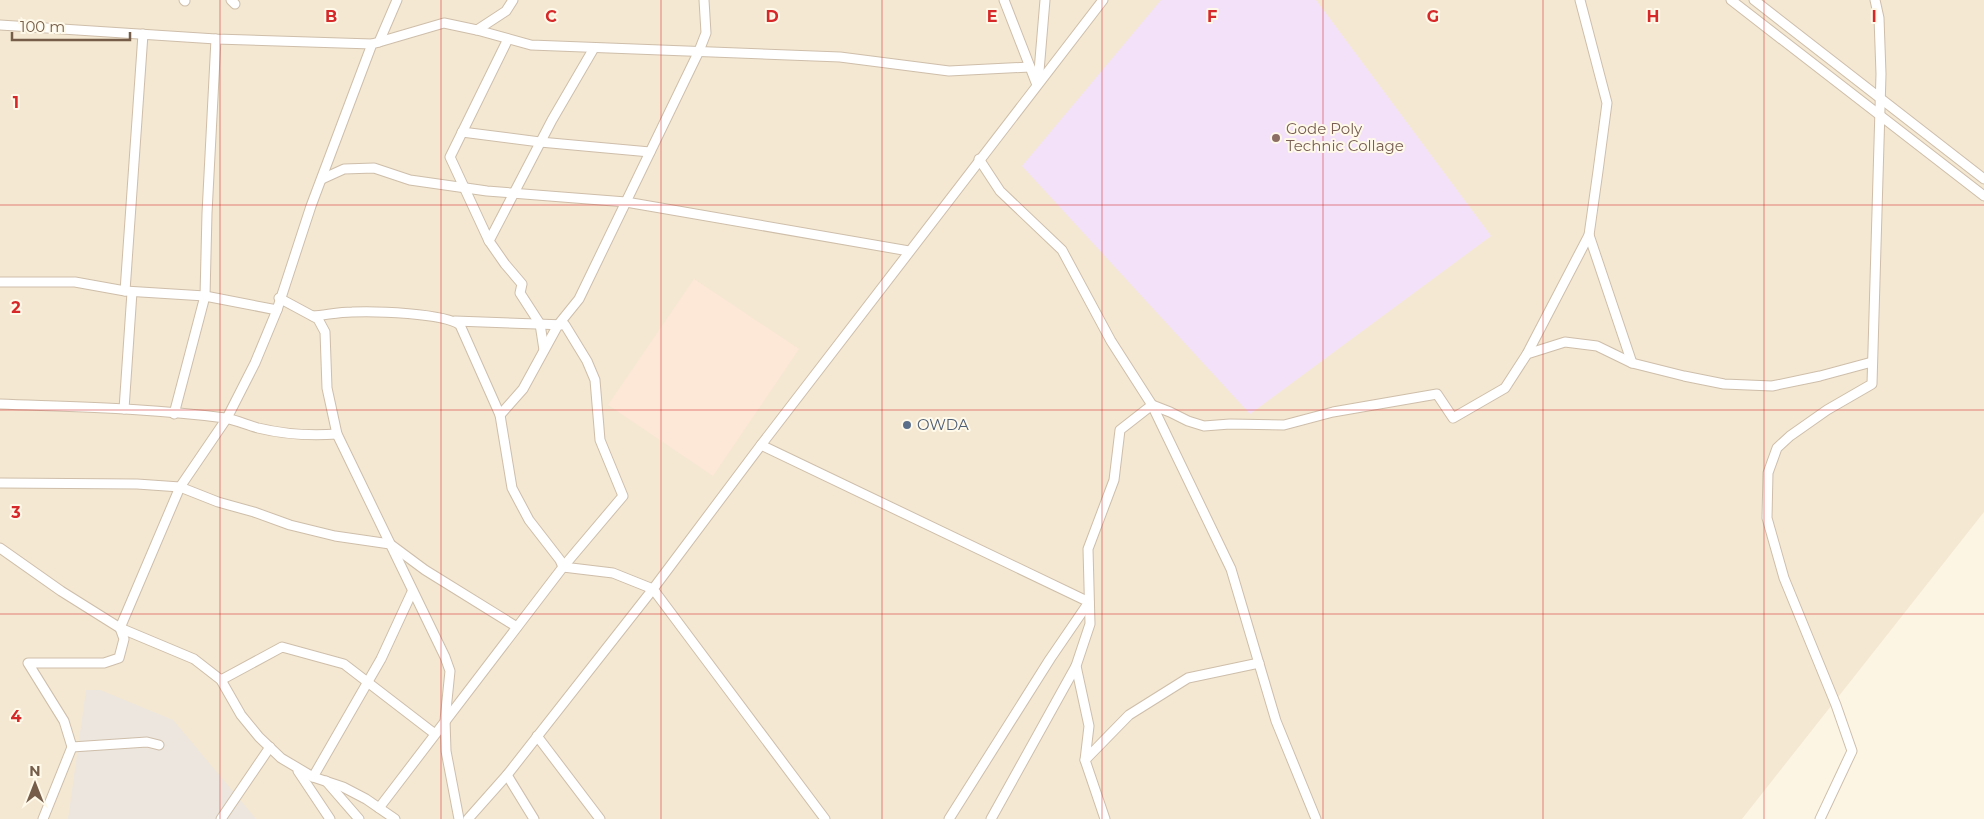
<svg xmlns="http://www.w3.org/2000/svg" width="1984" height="819" font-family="Montserrat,sans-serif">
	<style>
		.residential { fill: #f4e8d2 }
		.commercial { fill: #fde7d7 }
		.industrial { fill: #ece6de }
		.education { fill: #f2e1f9 }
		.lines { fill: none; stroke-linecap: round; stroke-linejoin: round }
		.minor-casing { stroke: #cebeaa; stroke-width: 11 }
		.minor { stroke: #fff; stroke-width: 9 }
		.grid { fill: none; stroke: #d62828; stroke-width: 1; stroke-opacity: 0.55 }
		.education-dot { fill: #8d6e63; stroke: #fff9ea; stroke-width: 2 }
		.service-dot { fill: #5c6f8a; stroke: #fff9ea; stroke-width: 2 }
		.labels { text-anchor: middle; stroke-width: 4; stroke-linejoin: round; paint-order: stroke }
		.education-label { font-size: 15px; fill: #785e54; stroke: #fff9ea; text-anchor: start }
		.service-label { font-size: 15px; fill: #4e5e75; stroke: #fff9ea; text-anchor: start }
		.grid-label { font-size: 16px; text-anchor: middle; font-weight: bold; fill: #d62828; stroke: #fff9ea; stroke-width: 4; stroke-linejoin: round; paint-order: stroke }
	</style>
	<rect width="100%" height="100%" fill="#fcf5e4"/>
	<polygon class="residential" points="0,0 1984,0 1984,512 1742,819 0,819"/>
	<polygon class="commercial" points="694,279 799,349 713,476 608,405"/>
	<polygon class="industrial" points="86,690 100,690 173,720 256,819 68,819"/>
	<polygon class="education" points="1161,0 1316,0 1491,236 1250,414 1022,166"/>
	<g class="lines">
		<g class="minor-casing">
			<g id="minor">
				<polyline points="184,0 185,1"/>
				<polyline points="231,0 235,4"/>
				<polyline points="1004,0 1037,85"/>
				<polyline points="1731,0 1984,196"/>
				<polyline points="1754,0 1984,179"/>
				<polyline points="0,25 216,39 372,44"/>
				<polyline points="477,30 506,11 513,0"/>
				<polyline points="379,42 444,23 477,30 531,45 840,57 949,71 1030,67"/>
				<polyline points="1038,83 1045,0"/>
				<polyline points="462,132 540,142 650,152"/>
				<polyline points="979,159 1000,191 1062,250 1111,341 1152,405 1231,569 1276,721 1316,819"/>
				<polyline points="322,179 344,169 374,168 410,180 487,191 626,202 909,251"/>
				<polyline points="1589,235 1632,363"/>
				<polyline points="489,241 450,157 508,39"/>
				<polyline points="0,282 75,282 125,291 205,296 277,310"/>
				<polyline points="125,291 143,34"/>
				<polyline points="279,298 318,319 325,332 327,388 337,434 445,657 450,671 445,720 446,751 459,819"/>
				<path d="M313,316c13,-1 26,-4 39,-4 22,-1 92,1 108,13l40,90 12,73 17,32 31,40 3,7 50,6 40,16 172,230"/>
				<polyline points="544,350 540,324 520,293 522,284 505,264 489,241 552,120 594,48"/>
				<polyline points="1527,354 1589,235 1598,171 1607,103 1580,0"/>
				<path d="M0,404c75,3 150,4 225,14 11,2 22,7 33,10 25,6 53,8 79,6"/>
				<polyline points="124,409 132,292"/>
				<polyline points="174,414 205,296 207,213 216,39"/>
				<polyline points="500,415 523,389 558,325 579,299 699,51 706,33 704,0"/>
				<polyline points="761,445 1089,602 1050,659 949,819"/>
				<polyline points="0,483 137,484 180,487 218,502 254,512 290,525 335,536 390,544 425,570 517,627"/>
				<polyline points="0,548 61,591 120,628 194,659 221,680 241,715 259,737 281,758 313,777 343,787 366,799 395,819"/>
				<polyline points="221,680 282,647 344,664 435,734"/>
				<polyline points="537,736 600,819"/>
				<polyline points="159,745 147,742 72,747 64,721 28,663 104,663 119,658 124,639 120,628 180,487 227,418 255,363 277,310 311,206 372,44 379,42 397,0"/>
				<polyline points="1085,760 1129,715 1188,678 1259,663"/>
				<polyline points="298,771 330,819"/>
				<polyline points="507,775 534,819"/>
				<polyline points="313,777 381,659 412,592"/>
				<polyline points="326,781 359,819"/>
				<polyline points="379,808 563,567 623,496 600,440 595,380 587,361 565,325 455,321"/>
				<polyline points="43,819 72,747"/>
				<polyline points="221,819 270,747"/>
				<polyline points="468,819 507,775 653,589 761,445 1103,0"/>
				<polyline points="991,819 1076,666"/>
				<polyline points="1105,819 1085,760 1089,726 1076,666 1090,624 1088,549 1114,480 1120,430 1152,405 1170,412 1188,421 1204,426 1230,424 1284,425 1333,412 1437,394 1453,418 1505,388 1527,354 1565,342 1597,346 1632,363 1684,376 1724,384 1772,386 1820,376 1872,362"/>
				<polyline points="1820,819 1852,751 1836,705 1784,578 1767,518 1768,473 1777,448 1790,436 1827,410 1872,384 1881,74 1879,18 1875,0"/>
			</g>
		</g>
		<use href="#minor" class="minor"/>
	</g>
	<path class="grid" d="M220,0v819M441,0v819M661,0v819M882,0v819M1102,0v819M1323,0v819M1543,0v819M1764,0v819M0,205h1984M0,410h1984M0,614h1984"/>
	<circle class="education-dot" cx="1276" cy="138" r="5"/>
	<circle class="service-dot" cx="907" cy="425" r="5"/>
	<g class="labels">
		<g class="education-label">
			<text x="1286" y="134">Gode Poly<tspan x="1286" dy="17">Technic Collage</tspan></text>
		</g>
		<g class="service-label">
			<text x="917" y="430">OWDA</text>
		</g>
	</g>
	<g class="grid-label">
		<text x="331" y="22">B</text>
		<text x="551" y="22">C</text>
		<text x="772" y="22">D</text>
		<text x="992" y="22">E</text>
		<text x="1212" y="22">F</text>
		<text x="1433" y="22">G</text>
		<text x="1653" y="22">H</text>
		<text x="1874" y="22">I</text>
		<text x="16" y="108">1</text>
		<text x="16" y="313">2</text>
		<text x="16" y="518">3</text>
		<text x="16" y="722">4</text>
	</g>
	<g transform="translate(35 784)" stroke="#fff9ea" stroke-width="4" paint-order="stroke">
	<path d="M0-4L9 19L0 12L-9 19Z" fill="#755d49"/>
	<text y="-8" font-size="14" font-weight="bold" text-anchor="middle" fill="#755d49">N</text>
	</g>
	<path d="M12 32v8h118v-8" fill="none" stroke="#755d49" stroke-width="2.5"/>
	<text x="20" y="32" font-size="15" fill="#755d49" stroke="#fff9ea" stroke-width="4" paint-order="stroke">100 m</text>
</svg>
